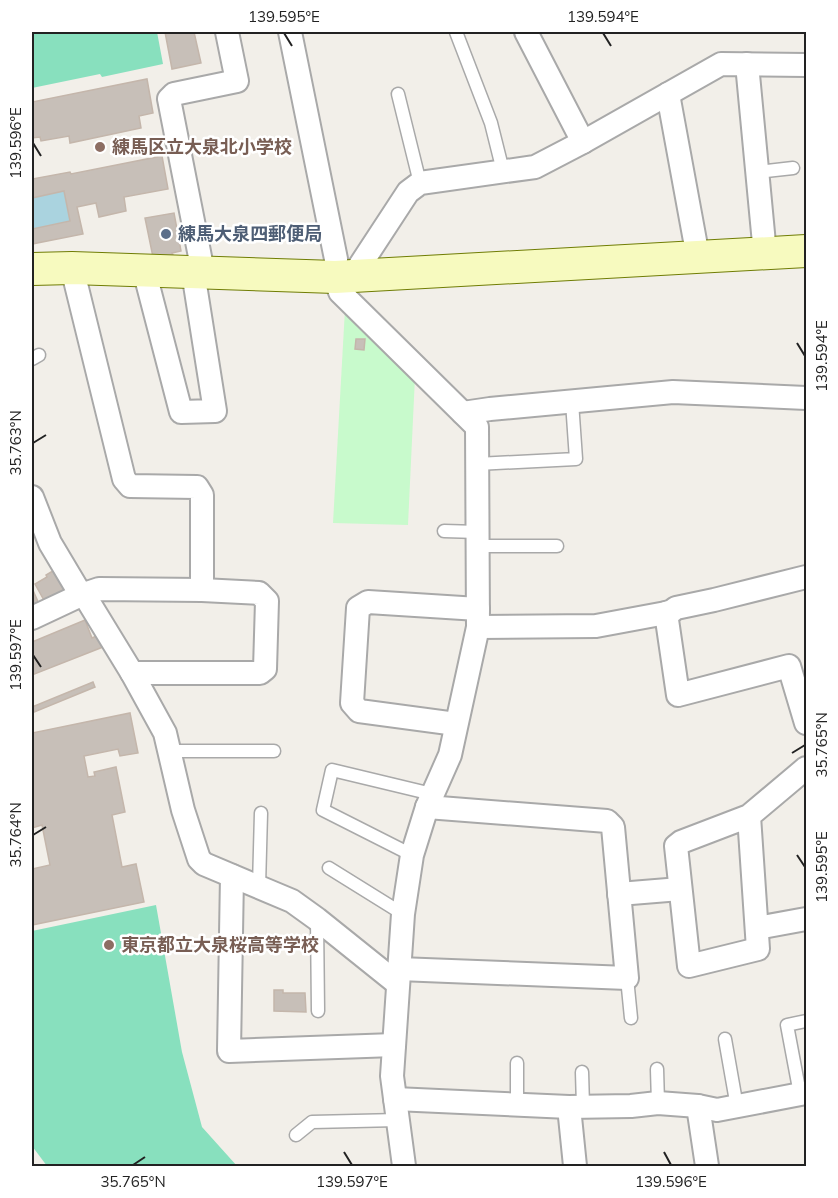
<svg xmlns="http://www.w3.org/2000/svg" width="838" height="1198" font-family="Mulish,'Noto Sans JP',sans-serif">
	<style>
		.park { fill: #c8facc }
		.pitch { fill: #88e0be }
		.water { fill: #aad3df }
		.building { fill: #c7bfb8; stroke: #c4b6ab; stroke-width: 1.5 }
		.lines { fill: none; stroke-linecap: round; stroke-linejoin: round }
		.lane-casing { stroke: #a9a9a9; stroke-width: 15 }
		.street-casing { stroke: #a9a9a9; stroke-width: 26 }
		.secondary-casing { stroke: #707d05; stroke-width: 34 }
		.lane { stroke: #fff; stroke-width: 12 }
		.street { stroke: #fff; stroke-width: 22 }
		.secondary { stroke: #f7fabf; stroke-width: 32 }
		.ticks { fill: none; stroke: #222; stroke-width: 2 }
		.education-dot { fill: #8d6e63; stroke: #fff; stroke-width: 2 }
		.service-dot { fill: #5c6f8a; stroke: #fff; stroke-width: 2 }
		.labels { text-anchor: middle; stroke-width: 5; stroke-linejoin: round; paint-order: stroke }
		.education-label { font-size: 18px; font-weight: bold; fill: #785e54; stroke: #fff; text-anchor: start }
		.service-label { font-size: 18px; font-weight: bold; fill: #4e5e75; stroke: #fff; text-anchor: start }
		.neatline { fill: none; stroke: #222; stroke-width: 2 }
		.ticks-label { font-size: 15px; text-anchor: middle; fill: #222 }
	</style>
	<rect width="100%" height="100%" fill="#f2efe9"/>
	<polygon class="park" points="345,309 415,377 408,525 333,523"/>
	<g class="pitch">
		<polygon points="32,32 157,32 163,64 102,77 100,74 32,88"/>
		<polygon points="156,905 182,1052 202,1127 237,1166 47,1166 32,1146 32,931"/>
	</g>
	<polygon class="water" points="64,191 70,221 32,229 32,198"/>
	<g class="building">
		<polygon points="165,32 194,32 201,63 172,69"/>
		<polygon points="147,79 153,113 139,116 141,128 70,143 69,136 41,141 40,137 32,138 32,102"/>
		<polygon points="162,156 168,189 124,197 126,211 99,217 96,203 77,207 83,234 32,244 32,229 70,221 64,191 32,198 32,179 70,172 71,174"/>
		<polygon points="174,213 181,251 172,253 173,255 159,258 153,257 145,218"/>
		<polygon points="356,339 365,339 364,350 355,349"/>
		<polygon points="56,569 64,582 61,584 65,591 45,602 35,584 47,577 46,575"/>
		<polygon points="32,588 39,604 32,608"/>
		<polygon points="85,620 92,638 99,635 103,647 32,675 32,642"/>
		<polygon points="93,682 95,687 32,713 32,707"/>
		<polygon points="130,713 138,753 120,756 118,749 84,756 88,777 95,776 94,772 116,767 125,812 112,815 122,867 136,864 144,902 32,925 32,869 50,865 42,825 32,828 32,733"/>
		<polygon points="274,990 283,990 283,993 305,993 306,1012 274,1011"/>
	</g>
	<g class="lines">
		<g class="lane-casing">
			<g id="lane">
				<polyline points="456,32 491,123 503,171"/>
				<polyline points="398,94 420,183"/>
				<polyline points="758,172 793,168"/>
				<polyline points="32,359 39,355"/>
				<polyline points="477,464 576,459 572,402"/>
				<polyline points="444,531 478,532"/>
				<polyline points="478,546 557,546"/>
				<polyline points="169,751 274,751"/>
				<polyline points="412,855 323,810 332,770 432,794"/>
				<polyline points="329,868 403,914"/>
				<polyline points="259,886 261,813"/>
				<polyline points="317,920 318,1011"/>
				<polyline points="627,978 631,1018"/>
				<polyline points="725,1039 737,1107"/>
				<polyline points="517,1063 517,1105"/>
				<polyline points="657,1069 658,1103"/>
				<polyline points="582,1072 583,1106"/>
				<polyline points="800,1094 787,1025 806,1021"/>
				<polyline points="296,1135 312,1122 398,1120"/>
			</g>
		</g>
		<g class="street-casing">
			<g id="street">
				<polyline points="290,32 336,259 335,277 340,292 477,427 478,627 450,755 427,807 412,855 403,914 392,1076 404,1166"/>
				<polyline points="526,32 583,142"/>
				<polyline points="747,64 765,254"/>
				<polyline points="668,94 698,257"/>
				<polyline points="72,268 124,479 130,486 197,487 202,495 202,590"/>
				<polyline points="144,270 181,412 215,411 193,272"/>
				<polyline points="203,272 169,99 174,94 237,81 227,32"/>
				<polyline points="353,276 408,192 420,183 535,167 583,142 721,64 806,65"/>
				<polyline points="463,413 490,409 673,392 806,398"/>
				<polyline points="32,497 50,543 81,595 88,601 132,673 165,733 183,810 199,859 204,864 292,901 317,919 398,984"/>
				<polyline points="666,613 678,695 789,666 806,723"/>
				<polyline points="32,618 81,595 99,589 202,590 259,593 267,601 265,669 260,673 132,673"/>
				<polyline points="478,627 596,626 666,613 672,611 676,608 714,600 806,577"/>
				<polyline points="456,724 359,711 352,703 358,608 368,602 478,609"/>
				<polyline points="749,816 758,949 689,966 676,846 681,842 749,816 806,768"/>
				<polyline points="232,876 229,1051 394,1045"/>
				<polyline points="619,894 680,889"/>
				<polyline points="757,928 806,919"/>
				<polyline points="399,969 627,978 613,827 607,821 427,807"/>
				<polyline points="395,1099 569,1107 631,1106 658,1103 698,1106 717,1110 806,1093"/>
				<polyline points="698,1106 707,1166"/>
				<polyline points="569,1107 575,1166"/>
			</g>
		</g>
		<g class="secondary-casing">
			<polyline id="secondary" points="32,269 72,268 335,277 806,251"/>
		</g>
		<use href="#lane" class="lane"/>
		<use href="#street" class="street"/>
		<use href="#secondary" class="secondary"/>
	</g>
	<path class="ticks" d="M284,33l8,13M603,33l8,13M33,143l8,13M797,343l8,13M33,443l13,-8M33,655l8,12M792,753l13,-8M33,835l13,-8M797,855l8,12M344,1152l8,13M664,1152l7,13M133,1165l12,-8"/>
	<g class="education-dot">
		<circle cx="100" cy="147" r="6"/>
		<circle cx="109" cy="945" r="6"/>
	</g>
	<circle class="service-dot" cx="166" cy="234" r="6"/>
	<g class="labels">
		<g class="education-label">
			<text x="112" y="153">練馬区立大泉北小学校</text>
			<text x="121" y="951">東京都立大泉桜高等学校</text>
		</g>
		<g class="service-label">
			<text x="178" y="240">練馬大泉四郵便局</text>
		</g>
	</g>
	<rect width="838" height="1198" fill="none" stroke="#ffffff" stroke-width="66"/>
	<rect x="33" y="33" width="772" height="1132" class="neatline"/>
	<g class="ticks-label">
		<text x="284" y="22">139.595°E</text>
		<text x="603" y="22">139.594°E</text>
		<text transform="translate(16 143) rotate(-90)" y="5">139.596°E</text>
		<text transform="translate(822 356) rotate(-90)" y="5">139.594°E</text>
		<text transform="translate(16 443) rotate(-90)" y="5">35.763°N</text>
		<text transform="translate(16 655) rotate(-90)" y="5">139.597°E</text>
		<text transform="translate(822 745) rotate(-90)" y="5">35.765°N</text>
		<text transform="translate(16 835) rotate(-90)" y="5">35.764°N</text>
		<text transform="translate(822 867) rotate(-90)" y="5">139.595°E</text>
		<text x="133" y="1187">35.765°N</text>
		<text x="352" y="1187">139.597°E</text>
		<text x="671" y="1187">139.596°E</text>
	</g>
</svg>
